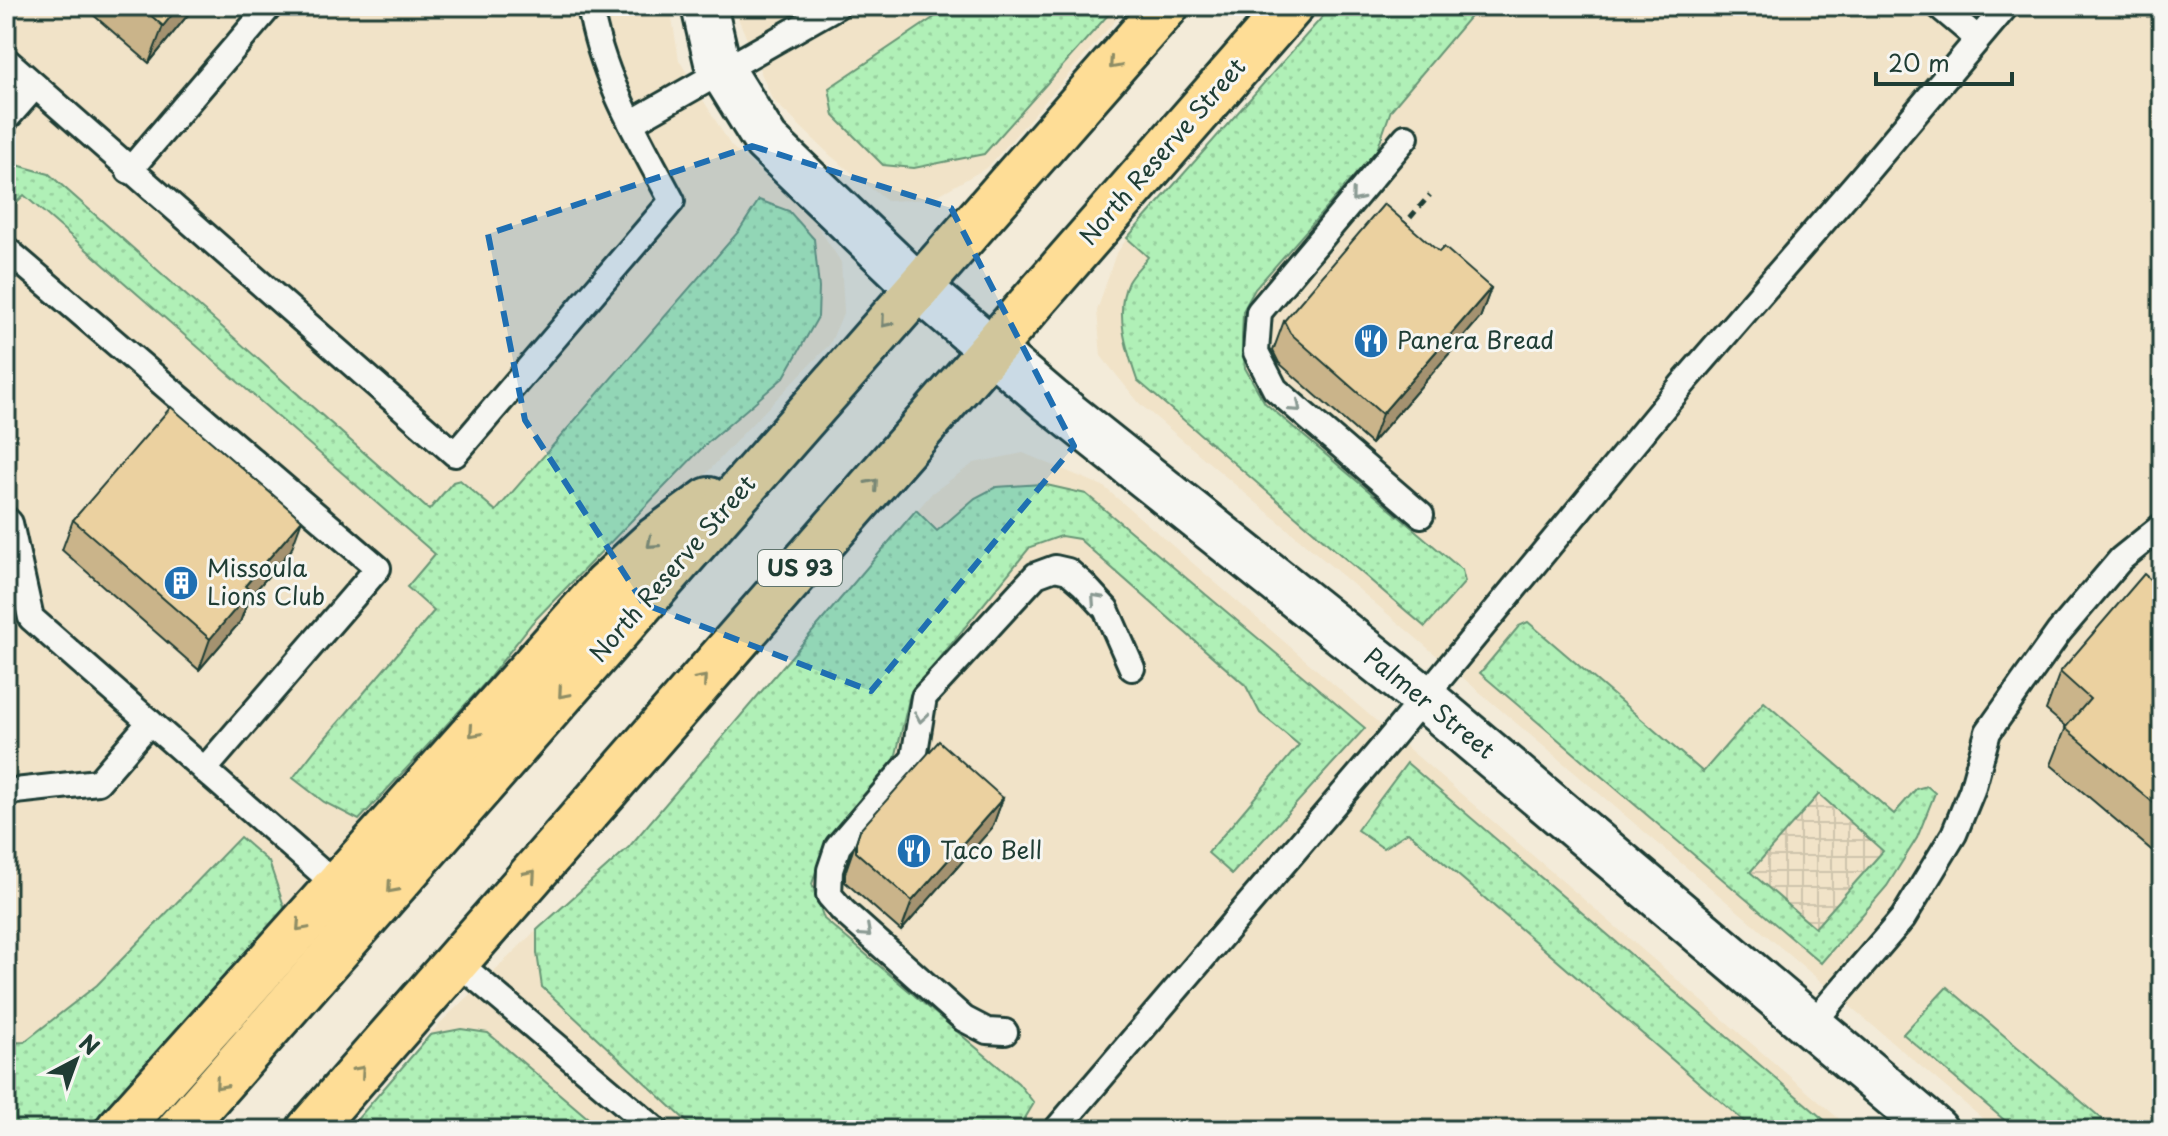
<svg xmlns="http://www.w3.org/2000/svg" width="2168" height="1136" font-family="'Playpen Sans',sans-serif">
	<style>
		.built { fill: #f1e3c8 }
		.industrial { fill: url(#industrial-grid) }
		.grass { fill: url(#grass-dots); stroke: #689676; stroke-width: 2; fill-rule: evenodd }
		.lines { fill: none; stroke-linecap: round; stroke-linejoin: round }
		.lane-casing { stroke: #1f3d34; stroke-width: 30 }
		.street-casing { stroke: #1f3d34; stroke-width: 50 }
		.secondary-casing { stroke: #1f3d34; stroke-width: 50 }
		.highway-casing { stroke: #1f3d34; stroke-width: 50 }
		.path { stroke: #1f3d34; stroke-width: 5; stroke-dasharray: 8 6; stroke-linecap: butt }
		.lane { stroke: #f6f6f2; stroke-width: 24 }
		.street { stroke: #f6f6f2; stroke-width: 44 }
		.secondary { stroke: #f6f6f2; stroke-width: 44 }
		.highway { stroke: #fedd96; stroke-width: 44 }
		.wall { fill: #cab48a; stroke: #1f3d34; stroke-width: 2 }
		.shaded-wall { fill: #a49270; stroke: #1f3d34; stroke-width: 2 }
		.building { fill: #ebd1a0; stroke: #1f3d34; stroke-width: 2 }
		.oneway { stroke: #8e8d65 }
		.oneway2 { stroke: #8a9a93 }
		.marked { fill: #1f6fb2; fill-opacity: 0.2; stroke: #1f6fb2; stroke-width: 6; stroke-dasharray: 16 10; stroke-linejoin: round }
		.labels { text-anchor: middle; stroke-width: 6; stroke-linejoin: round; paint-order: stroke }
		.shield { fill: #f6f6f2; stroke: #60746d; stroke-width: 2 }
		.shield-label { font-size: 22px; font-weight: bold; fill: #1f3d34 }
		.street-label { font-size: 24px; fill: #1f3d34; stroke: #f6f6f2 }
		.poi-label { font-size: 24px; fill: #1f3d34; stroke: #f6f6f2; text-anchor: start }
	</style>
	<defs>
		<pattern id="industrial-grid" width="8" height="8" patternUnits="userSpaceOnUse" patternTransform="scale(2)"><rect width="8" height="8" fill="#f1e3c8"/><path d="M0 4h8M4 0v8" fill="none" stroke="#cec4ac"/></pattern>
		<pattern id="grass-dots" width="8" height="8" patternUnits="userSpaceOnUse" patternTransform="scale(2)"><rect width="8" height="8" fill="#b0f0b7"/><path d="M2 2h.1M6 6h.1" fill="none" stroke="#97cf9e" stroke-width="1.8" stroke-linecap="round"/></pattern>
	</defs>
	<rect width="100%" height="100%" fill="#f3ebd9"/>
	<filter id="ink" filterUnits="userSpaceOnUse"><feTurbulence type="fractalNoise" baseFrequency=".0125" numOctaves="2"/><feDisplacementMap in="SourceGraphic" scale="16" xChannelSelector="R" yChannelSelector="G"/><feConvolveMatrix kernelMatrix="1 2 1 2 8 2 1 2 1" color-interpolation-filters="sRGB"/></filter>
	<g filter="url(#ink)">
		<g class="built">
			<polygon points="6,6 670,6 679,60 731,146 811,216 841,262 844,311 830,344 748,428 107,1130 6,1130"/>
			<polygon points="733,6 1128,6 988,167 931,199 887,201 831,156 772,99"/>
			<polygon points="1332,6 2162,6 2162,1130 1996,1130 1140,404 1101,356 1097,311 1115,256 1127,238"/>
			<polygon points="1023,453 1103,486 1852,1130 348,1130 438,1025 557,910 629,847 932,493 974,463"/>
		</g>
		<polygon class="industrial" points="1819,794 1883,851 1815,928 1750,872"/>
		<g class="grass">
			<polygon points="951,6 1116,6 984,154 914,168 883,165 834,116 829,88"/>
			<path d="M1332,6h147l-88,104 -14,40 -122,139 -12,22 -1,28 3,29 20,35 197,167 3,12 -40,45 -288,-247c-10,-29 -23,-68 -9,-98 5,-9 14,-17 20,-25l-21,-19z"/>
			<polygon points="17,165 49,174 429,510 453,482 460,480 496,511 739,231 759,200 789,211 814,239 819,288 818,317 784,377 704,446 532,623 486,682 359,820 324,802 293,778 315,750 434,611 407,587 435,554 24,195 6,213 6,166"/>
			<polygon points="1042,484 1086,494 1365,728 1232,874 1208,853 1299,745 1260,713 1246,686 1079,539 1061,536 1030,547 910,695 895,759 883,781 821,856 812,884 824,919 1018,1083 1034,1103 1018,1130 696,1130 542,987 537,953 537,930 629,847 916,510 937,531 975,498 996,487"/>
			<path d="M1528,622l175,150 61,-70 130,112 22,-25 11,-3 8,7 -18,45 -30,48 -66,77 -341,-290 39,-47zM1819,794l64,57 -68,77 -65,-56z"/>
			<polygon points="1407,763 1836,1130 1754,1130 1408,832 1383,848 1357,830"/>
			<polygon points="240,837 269,862 286,912 91,1125 76,1130 6,1130 6,1043 24,1042 97,985"/>
			<polygon points="1947,987 2115,1130 2016,1130 1903,1034"/>
			<polygon points="461,1029 488,1033 602,1130 348,1130 430,1035"/>
		</g>
		<g class="lines">
			<g class="lane-casing">
				<g id="lane">
					<polyline points="1939,6 1977,38"/>
					<path d="M6,60l449,394 217,-253c-33,-62 -71,-125 -82,-195"/>
					<polyline points="6,119 35,86"/>
					<polyline points="631,123 837,6"/>
					<polyline points="1406,137 1259,312 1256,352 1275,389 1421,515"/>
					<polyline points="129,171 270,6"/>
					<polyline points="6,249 378,568 204,770"/>
					<polyline points="6,519 10,523 31,618 320,871"/>
					<polyline points="6,792 98,782 150,722"/>
					<polyline points="456,961 656,1130"/>
					<polyline points="1812,1024 1903,918 1954,834 1972,790 1988,732 2059,632 2121,559 2162,526"/>
					<polyline points="1005,1032 987,1031 964,1019 843,911 829,895 830,870 838,846 914,758 924,697 1036,575 1055,568 1068,571 1083,584 1106,609 1132,668"/>
					<polyline points="1056,1130 1388,741 1686,380 1862,177 2006,6"/>
				</g>
			</g>
			<g class="street-casing">
				<polyline id="street" points="704,6 717,62 766,141 917,286"/>
			</g>
			<g class="secondary-casing">
				<polyline id="secondary" points="917,286 1050,400 1424,698 1935,1130"/>
			</g>
			<g class="highway-casing">
				<g id="highway">
					<polyline points="118,1130 605,586 656,539 709,500"/>
					<polyline points="179,1130 1166,6"/>
					<polyline points="309,1130 1291,6"/>
				</g>
			</g>
			<polyline class="path" points="1401,228 1430,195"/>
			<use href="#lane" class="lane"/>
			<use href="#street" class="street"/>
			<use href="#secondary" class="secondary"/>
			<use href="#highway" class="highway"/>
		</g>
		<g class="wall">
			<polygon points="83,6 195,6 149,63"/>
			<polygon points="1439,252 1491,288 1480,318 1371,444 1279,363 1273,351 1284,321"/>
			<polygon points="73,520 291,550 249,598 240,622 199,670 62,550"/>
			<polygon points="2162,588 2162,859 2051,765 2066,727 2046,710 2060,672"/>
			<polygon points="1003,798 992,828 901,931 845,882 845,873 860,830"/>
		</g>
		<g class="shaded-wall">
			<polygon points="179,6 195,6 149,63 163,26"/>
			<polygon points="1491,288 1480,318 1371,444 1382,414"/>
			<polygon points="302,520 291,550 249,598 240,622 199,670 210,639 245,586"/>
			<polygon points="1003,798 992,828 901,931 912,901"/>
		</g>
		<g class="building">
			<polygon points="140,6 179,6 163,26"/>
			<polygon points="1384,204 1439,252 1444,247 1491,288 1382,414 1290,333 1284,321"/>
			<polygon points="171,407 302,520 245,586 251,591 210,639 73,520"/>
			<polygon points="2144,574 2161,589 2162,588 2162,810 2065,728 2090,699 2060,672"/>
			<polygon points="939,741 1003,798 912,901 856,852 856,843 860,830"/>
		</g>
		<defs><path id="oneway-chevron" d="M-2-3.5L2.5 0L-2 3.5" fill="none" stroke-width="1.6" stroke-linecap="round" stroke-linejoin="round" transform="scale(2)"/></defs>
		<g class="oneway">
			<use href="#oneway-chevron" transform="translate(1114 64) rotate(132)"/>
			<use href="#oneway-chevron" transform="translate(886 322) rotate(130)"/>
			<use href="#oneway-chevron" transform="translate(873 484) rotate(-49)"/>
			<use href="#oneway-chevron" transform="translate(652 543) rotate(139)"/>
			<use href="#oneway-chevron" transform="translate(702 680) rotate(-49)"/>
			<use href="#oneway-chevron" transform="translate(563 693) rotate(131)"/>
			<use href="#oneway-chevron" transform="translate(474 732) rotate(132)"/>
			<use href="#oneway-chevron" transform="translate(531 875) rotate(-49)"/>
			<use href="#oneway-chevron" transform="translate(392 888) rotate(131)"/>
			<use href="#oneway-chevron" transform="translate(301 926) rotate(132)"/>
			<use href="#oneway-chevron" transform="translate(360 1071) rotate(-49)"/>
			<use href="#oneway-chevron" transform="translate(220 1084) rotate(131)"/>
		</g>
		<g class="oneway2">
			<use href="#oneway-chevron" transform="translate(1356 197) rotate(130)"/>
			<use href="#oneway-chevron" transform="translate(1296 407) rotate(41)"/>
			<use href="#oneway-chevron" transform="translate(1096 599) rotate(-132)"/>
			<use href="#oneway-chevron" transform="translate(921 717) rotate(99)"/>
			<use href="#oneway-chevron" transform="translate(866 932) rotate(42)"/>
		</g>
	</g>
	<path class="marked" d="M752,146l199,62 123,238 -203,245 -227,-87 -119,-184 -37,-186z"/>
	<defs>
		<g id="restaurant-disc" transform="scale(1.8)"><circle r="9.5" fill="#1f6fb2" stroke="#f6f6f2"/><path d="M-5-6h1v4h1v-4h1v4h1v-4h1v5L-1.5 .5V6h-2V.5L-5-1ZM5-6V6H3V1.5H1.5Q1.5-4 5-6Z" fill="#fff"/></g>
		<g id="building-disc" transform="scale(1.8)"><circle r="9.5" fill="#1f6fb2" stroke="#f6f6f2"/><path d="M-4-6H4V6H1V3H-1V6H-4ZM-2.5-4.3h1.7v1.8h-1.7ZM.8-4.3h1.7v1.8H.8ZM-2.5-1h1.7V.8h-1.7ZM.8-1h1.7V.8H.8Z" fill="#fff"/></g>
	</defs>
	<g fill-rule="evenodd">
		<use href="#restaurant-disc" x="1371" y="341"/>
		<use href="#building-disc" x="181" y="583"/>
		<use href="#restaurant-disc" x="914" y="851"/>
	</g>
	<g class="labels">
		<rect class="shield" x="758" y="550" width="84" height="36" rx="6"/>
		<g class="shield-label">
			<text x="800" y="576">US 93</text>
		</g>
		<g class="street-label">
			<text transform="translate(1163 152) rotate(-49)" y="8">North Reserve Street</text>
			<text transform="translate(673 569) rotate(-49)" y="8">North Reserve Street</text>
			<text transform="translate(1429 704) rotate(39)" y="8">Palmer Street</text>
		</g>
		<g class="poi-label">
			<text x="1397" y="349">Panera Bread</text>
			<text x="207" y="577">Missoula<tspan x="207" dy="28">Lions Club</tspan></text>
			<text x="940" y="859">Taco Bell</text>
		</g>
	</g>
	<rect width="2168" height="1136" fill="none" stroke="#f6f6f2" stroke-width="32"/>
	<rect x="16" y="16" width="2136" height="1104" fill="none" stroke="#1f3d34" stroke-width="3" filter="url(#ink)"/>
	<g transform="translate(76 1060) rotate(41)" stroke="#f6f6f2" stroke-width="6" paint-order="stroke">
	<path d="M0-6L14 30L0 20L-14 30Z" fill="#1f3d34"/>
	<text y="-12" font-size="22" font-weight="bold" text-anchor="middle" fill="#1f3d34">N</text>
	</g>
	<path d="M1876 72v12h136v-12" fill="none" stroke="#1f3d34" stroke-width="4"/>
	<text x="1888" y="72" font-size="24" fill="#1f3d34" stroke="#f6f6f2" stroke-width="6" paint-order="stroke">20 m</text>
</svg>
